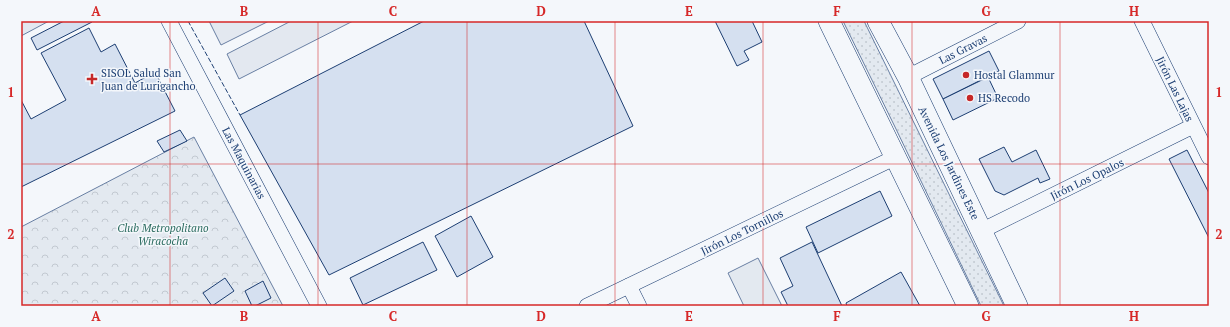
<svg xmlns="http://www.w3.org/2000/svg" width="1230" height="327" font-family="'PT Serif',serif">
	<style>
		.grass { fill: url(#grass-dots); stroke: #687fa3 }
		.park { fill: url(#park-crowns); stroke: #687fa3 }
		.pitch { fill: #e3e9f0; stroke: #687fa3 }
		.parking { fill: #e3e8f0; stroke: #687fa3 }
		.building { fill: #d5e0f0; stroke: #1d3f73 }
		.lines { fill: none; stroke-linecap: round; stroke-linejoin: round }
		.minor-casing { stroke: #1d3f73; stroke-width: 16 }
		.secondary-casing { stroke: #1d3f73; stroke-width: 22 }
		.minor { stroke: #f4f7fb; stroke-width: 15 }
		.secondary { stroke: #f4f7fb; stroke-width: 21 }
		.fence { stroke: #1d3f73; stroke-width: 1; stroke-dasharray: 5 2; stroke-linecap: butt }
		.grid { fill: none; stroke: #d62828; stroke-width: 1; stroke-opacity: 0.55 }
		.poi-dot { fill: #c62828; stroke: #f4f7fb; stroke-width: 1.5 }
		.labels { text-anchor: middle; stroke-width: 3; stroke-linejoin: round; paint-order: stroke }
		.street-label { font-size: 11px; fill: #1d3f73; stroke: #f4f7fb }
		.poi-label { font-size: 11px; fill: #1d3f73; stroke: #f4f7fb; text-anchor: start }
		.park-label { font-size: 11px; font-style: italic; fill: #2c6c60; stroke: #f4f7fb }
		.neatline { fill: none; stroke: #d62828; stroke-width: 1.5 }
		.grid-label { font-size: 13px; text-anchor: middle; font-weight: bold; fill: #d62828 }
	</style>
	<defs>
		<pattern id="grass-dots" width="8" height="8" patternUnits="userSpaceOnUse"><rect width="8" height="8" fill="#e3e9f0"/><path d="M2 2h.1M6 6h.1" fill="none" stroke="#c2c9d1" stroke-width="1.8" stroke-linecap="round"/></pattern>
		<pattern id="park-crowns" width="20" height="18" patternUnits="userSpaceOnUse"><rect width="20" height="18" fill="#e3e9f0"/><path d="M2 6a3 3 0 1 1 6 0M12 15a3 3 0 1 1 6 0" fill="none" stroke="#c2c9d1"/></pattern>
	</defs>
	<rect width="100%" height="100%" fill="#f4f7fb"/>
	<polygon class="grass" points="843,21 864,21 1004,306 981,306 896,129"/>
	<polygon class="park" points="194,137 283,306 21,306 21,227"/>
	<polygon class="pitch" points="758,258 782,306 744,306 728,273"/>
	<g class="parking">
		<polygon points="21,21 49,21 21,36"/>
		<polygon points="209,21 269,21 221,45"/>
		<polygon points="291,21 353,21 239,79 227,54"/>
	</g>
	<g class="building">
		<polygon points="64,21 91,21 92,22 37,50 31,38"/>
		<polygon points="424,21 584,21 633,126 329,275 240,115"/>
		<polygon points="715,21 752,21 762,42 744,51 749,60 737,66"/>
		<polygon points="89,28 101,52 115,44 135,83 155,72 175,111 21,187 21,100 31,119 66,100 41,53"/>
		<polygon points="989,51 999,71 943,99 933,79"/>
		<polygon points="988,77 998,98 953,120 943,99"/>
		<polygon points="180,130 187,141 164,152 157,141"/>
		<polygon points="1004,147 1012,162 1036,150 1050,179 1040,183 1038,178 1004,195 995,191 979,159"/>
		<polygon points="1187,150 1209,193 1209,238 1169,159"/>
		<polygon points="880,191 892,216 818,253 806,227"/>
		<polygon points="471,216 493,257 457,277 435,236"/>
		<polygon points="423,242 437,270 363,305 350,278"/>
		<polygon points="812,242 842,306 788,306 781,292 793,286 780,258"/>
		<polygon points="901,272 920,306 847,306 846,303"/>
		<polygon points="225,278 234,291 212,306 203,293"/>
		<polygon points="263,281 271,298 255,306 252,306 245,291"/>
	</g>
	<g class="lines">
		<g class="minor-casing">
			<g id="minor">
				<polyline points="169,21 319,306"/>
				<polyline points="1142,21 1209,157"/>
				<polyline points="908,77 1018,21"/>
				<polyline points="981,231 1193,126"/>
				<polyline points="629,286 639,306"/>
				<polyline points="587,306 896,157"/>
			</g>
		</g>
		<g class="secondary-casing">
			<g id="secondary">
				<polyline points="829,21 968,306"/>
				<polyline points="878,21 908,77 1017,306"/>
			</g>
		</g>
		<use href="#minor" class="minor"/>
		<use href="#secondary" class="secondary"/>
		<polyline class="fence" points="188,21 240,115"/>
	</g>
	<path class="grid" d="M170,21v285M318,21v285M467,21v285M615,21v285M763,21v285M912,21v285M1060,21v285M21,164h1188"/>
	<g class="poi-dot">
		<circle cx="966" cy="75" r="4"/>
		<path d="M90 73h4v4h4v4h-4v4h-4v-4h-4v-4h4z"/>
		<circle cx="970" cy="98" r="4"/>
	</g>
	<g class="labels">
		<g class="street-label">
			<text transform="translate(963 49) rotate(-27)" y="4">Las Gravas</text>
			<text transform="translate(1175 89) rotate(64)" y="4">Jirón Las Lajas</text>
			<text transform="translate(244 163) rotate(62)" y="4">Las Maquinarias</text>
			<text transform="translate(949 163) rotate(64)" y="4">Avenida Los Jardines Este</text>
			<text transform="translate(1087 179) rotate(-26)" y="4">Jirón Los Opalos</text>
			<text transform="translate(742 232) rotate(-26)" y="4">Jirón Los Tornillos</text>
		</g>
		<g class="poi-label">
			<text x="101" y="77">SISOL Salud San<tspan x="101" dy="13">Juan de Lurigancho</tspan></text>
			<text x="974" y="79">Hostal Glammur</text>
			<text x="978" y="102">HS Recodo</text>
		</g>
		<g class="park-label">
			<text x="163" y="232">Club Metropolitano<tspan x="163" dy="13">Wiracocha</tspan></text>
		</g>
	</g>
	<rect width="1230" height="327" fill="none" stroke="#f4f7fb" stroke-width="44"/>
	<rect x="22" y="22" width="1186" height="283" class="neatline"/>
	<g class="grid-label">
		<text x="96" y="16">A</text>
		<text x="244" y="16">B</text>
		<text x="393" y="16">C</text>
		<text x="541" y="16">D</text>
		<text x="689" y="16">E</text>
		<text x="837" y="16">F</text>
		<text x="986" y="16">G</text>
		<text x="1134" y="16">H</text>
		<text x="11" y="97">1</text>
		<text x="1219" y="97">1</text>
		<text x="11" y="239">2</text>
		<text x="1219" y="239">2</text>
		<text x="96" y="321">A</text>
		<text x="244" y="321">B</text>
		<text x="393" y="321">C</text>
		<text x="541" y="321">D</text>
		<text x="689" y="321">E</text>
		<text x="837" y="321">F</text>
		<text x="986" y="321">G</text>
		<text x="1134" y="321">H</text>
	</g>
</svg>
